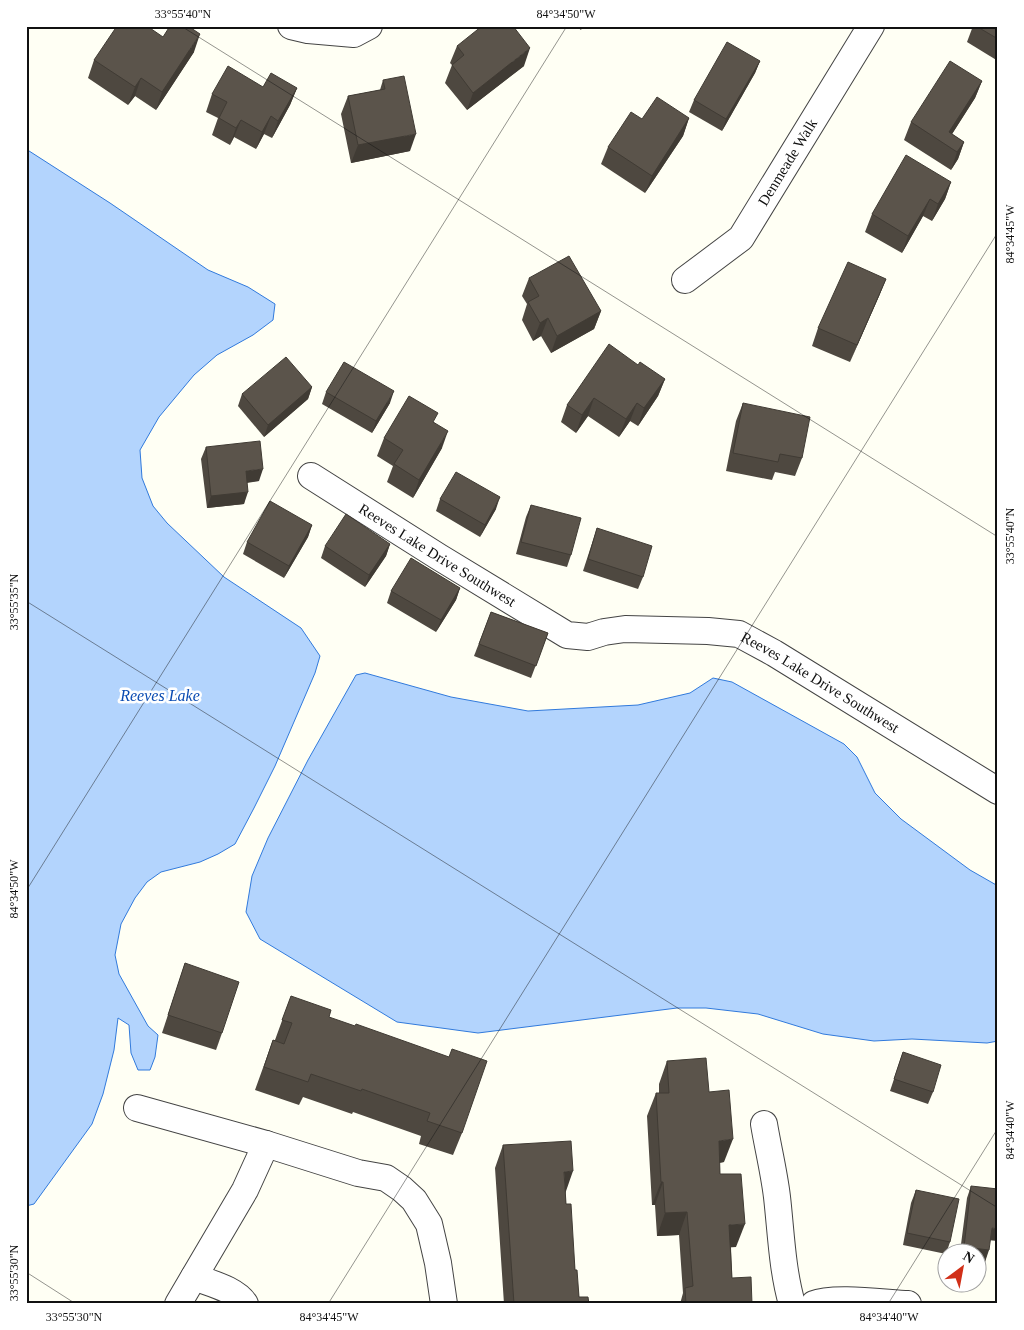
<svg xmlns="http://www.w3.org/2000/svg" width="1024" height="1330" font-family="'Times New Roman',serif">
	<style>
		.water { fill: #b3d4fd; stroke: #317adc }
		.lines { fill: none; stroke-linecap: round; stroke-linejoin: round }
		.minor-casing { stroke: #444; stroke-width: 28 }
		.minor { stroke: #fff; stroke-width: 26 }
		.wall { fill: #4e4840 }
		.shaded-wall { fill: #403b34 }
		.building { fill: #5b544b; stroke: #403b34 }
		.ticks { fill: none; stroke: #111; stroke-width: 1; stroke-opacity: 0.45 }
		.labels { text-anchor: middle; stroke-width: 5; stroke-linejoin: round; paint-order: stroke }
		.street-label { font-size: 15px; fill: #111; stroke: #fff }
		.water-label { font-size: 16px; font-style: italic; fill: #0a4bb2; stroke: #fff }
		.neatline { fill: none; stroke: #111; stroke-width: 2 }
		.ticks-label { font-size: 12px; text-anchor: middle; fill: #111 }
	</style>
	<rect width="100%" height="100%" fill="#fffff4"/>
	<g class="water">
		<polygon points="26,149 110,203 208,270 248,287 275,304 273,320 253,335 217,355 194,375 159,417 140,450 142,478 153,506 167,523 224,577 301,628 320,656 315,673 275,766 254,808 235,844 218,854 200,862 161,872 147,882 135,898 121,924 115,955 119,974 148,1026 158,1035 155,1057 150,1070 138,1070 131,1053 129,1025 118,1018 114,1050 103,1094 92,1124 34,1204 26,1206"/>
		<polygon points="365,673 451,697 528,711 638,705 690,693 713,678 732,682 844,744 857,757 875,793 901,819 970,870 998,886 998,1041 987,1043 912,1039 874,1041 823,1034 758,1014 706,1008 677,1008 478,1033 397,1022 260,939 246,912 252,876 268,838 308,760 356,675"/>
	</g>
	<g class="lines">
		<g class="minor-casing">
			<g id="minor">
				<polyline points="291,26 308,30 354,34 369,26"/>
				<path id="s1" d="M685,280l56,-42 130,-212"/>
				<path id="s2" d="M311,476l128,81 128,78 21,2 16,-5 21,-3 83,2 31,3 35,19 224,138"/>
				<polyline points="137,1108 266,1144 358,1173 386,1178 402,1189 414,1200 429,1224 438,1263 444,1304"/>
				<path d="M764,1124c4,24 10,48 13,73 4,35 5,72 15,107"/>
				<path d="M194,1277c15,6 42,12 51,27"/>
				<polyline points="178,1304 245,1190 266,1144"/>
				<path d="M814,1304c19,-8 71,-1 94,0"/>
			</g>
		</g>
		<use href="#minor" class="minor"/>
	</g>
	<g class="wall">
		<polygon points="576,26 583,26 581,30"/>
		<polygon points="973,26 998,26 998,61 967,42"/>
		<polygon points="163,37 194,52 156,110 135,96 128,105 88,78 94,60"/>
		<polygon points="457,46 524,66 467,110 445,83 452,65 450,63"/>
		<polygon points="760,61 755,73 722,131 689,112 694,100"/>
		<polygon points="383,80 410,151 351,163 341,114 348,96 380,90"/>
		<polygon points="982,81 975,98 952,134 964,142 958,159 951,170 904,140 911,122"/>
		<polygon points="263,87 297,88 290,105 272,138 264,134 256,149 234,137 230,145 212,135 218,118 206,112 212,94"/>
		<polygon points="689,118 683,136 645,193 601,164 608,147 642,119"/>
		<polygon points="951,182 945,199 932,221 923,216 902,253 865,232 872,214"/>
		<polygon points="529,278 601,311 594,329 551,353 541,336 533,341 522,320 527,304 522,296"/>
		<polygon points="886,279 879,296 850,362 812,346 818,328"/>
		<polygon points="638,365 665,379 658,396 638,426 630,421 619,437 588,416 576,433 561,422 567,405"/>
		<polygon points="312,387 308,399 264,437 238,406 242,394"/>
		<polygon points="326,392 390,403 372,433 322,404"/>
		<polygon points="743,403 802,458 795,476 775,472 772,480 726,471 736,421"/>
		<polygon points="434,422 442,448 413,498 387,482 393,466 377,456 384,438"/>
		<polygon points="206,447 259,481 247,483 244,504 207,508 201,459"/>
		<polygon points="440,499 496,509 480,537 436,511"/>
		<polygon points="531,505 571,555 567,567 516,554 526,517"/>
		<polygon points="312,525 308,537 284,578 243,554 247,542"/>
		<polygon points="597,528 643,577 638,589 583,571"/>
		<polygon points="390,544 386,556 365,587 321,558 325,546"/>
		<polygon points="460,588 456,600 436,632 387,603 391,591"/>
		<polygon points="491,612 548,633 531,678 474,656"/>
		<polygon points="185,963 222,1033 216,1050 162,1033"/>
		<polygon points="291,996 329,1017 462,1133 453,1155 419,1144 421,1136 353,1112 352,1114 303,1097 299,1105 255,1090 273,1040 275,1040"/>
		<polygon points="903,1052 933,1092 928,1104 890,1091"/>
		<polygon points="667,1061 709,1092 724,1162 719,1163 720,1174 736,1247 731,1247 732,1278 752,1304 680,1304 683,1293 679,1235 657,1236 655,1205 652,1205 647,1116 656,1093 659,1093 659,1084"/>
		<polygon points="503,1145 565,1192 566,1204 579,1297 589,1304 504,1304 495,1168"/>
		<polygon points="971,1186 990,1240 985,1262 976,1252 960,1252 967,1198"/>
		<polygon points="916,1190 950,1242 946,1254 903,1245 911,1203"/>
	</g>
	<g class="shaded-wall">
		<polygon points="200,34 194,52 156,110 162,92"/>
		<polygon points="530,48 524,66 467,110 473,93"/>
		<polygon points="760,61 755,73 722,131 726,119"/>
		<polygon points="141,78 135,96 128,105 135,87"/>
		<polygon points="982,81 975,98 945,145 949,132"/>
		<polygon points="297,88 290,105 272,138 278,121"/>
		<polygon points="271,116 264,134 256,149 262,132"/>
		<polygon points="689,118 683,136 645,193 652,176"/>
		<polygon points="241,120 234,137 230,145 236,128"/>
		<polygon points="416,134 410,151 351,163 358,145"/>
		<polygon points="964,142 958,159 951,170 957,152"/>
		<polygon points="951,182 945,199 932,221 938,204"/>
		<polygon points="930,199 923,216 902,253 908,236"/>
		<polygon points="886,279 879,296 850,362 857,345"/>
		<polygon points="601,311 594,329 551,353 557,336"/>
		<polygon points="548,318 541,336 533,341 540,323"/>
		<polygon points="665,379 658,396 638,426 644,408"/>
		<polygon points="312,387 308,399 264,437 268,425"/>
		<polygon points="394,391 390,403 372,433 376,421"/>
		<polygon points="594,398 588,416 576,433 582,415"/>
		<polygon points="637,403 630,421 619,437 626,419"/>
		<polygon points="448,431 442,448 413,498 419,480"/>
		<polygon points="263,469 259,481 241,483 246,471"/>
		<polygon points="248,492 244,504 207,508 211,496"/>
		<polygon points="500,497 496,509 480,537 485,525"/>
		<polygon points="312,525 308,537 284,578 289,566"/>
		<polygon points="390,544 386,556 365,587 369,575"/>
		<polygon points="460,588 456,600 436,632 441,620"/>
		<polygon points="733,1139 724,1162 710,1164 719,1141"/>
		<polygon points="573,1171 565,1194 564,1172"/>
		<polygon points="661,1182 663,1182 655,1205 652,1205"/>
		<polygon points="687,1212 679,1235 657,1236 665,1213"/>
		<polygon points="745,1224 736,1247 721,1248 729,1225"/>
		<polygon points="992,1228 998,1229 998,1241 987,1240"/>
		<polygon points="964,1247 989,1250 985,1262 976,1261 976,1252 962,1252"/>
	</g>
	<g class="building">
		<polygon points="117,26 147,26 163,37 170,26 188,26 200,34 162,92 141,78 135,87 94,60"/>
		<polygon points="482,26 513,26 530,48 473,93 452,65 464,55 457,46"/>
		<polygon points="976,26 998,26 998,39"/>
		<polygon points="727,42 760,61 726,119 694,100"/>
		<polygon points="950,61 982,81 949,132 964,142 957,152 911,122"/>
		<polygon points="228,66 263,87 271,73 297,88 278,121 271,116 262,132 241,120 236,128 219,118 227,102 212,94"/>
		<polygon points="404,76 416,134 358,145 348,96 385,89 383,80"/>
		<polygon points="657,97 689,118 652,176 608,147 631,112 642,119"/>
		<polygon points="906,155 951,182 938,204 930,199 908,236 872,214"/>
		<polygon points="569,256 601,311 557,336 548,318 540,323 528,302 539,296 529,278"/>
		<polygon points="848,262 886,279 857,345 818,328"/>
		<polygon points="609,344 638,365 640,362 665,379 644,408 637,403 626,419 594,398 582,415 567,405"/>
		<polygon points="286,357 312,387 268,425 242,394"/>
		<polygon points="344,362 394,391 376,421 326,392"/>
		<polygon points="409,396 438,413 433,422 448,431 419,480 394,464 403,450 384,438"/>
		<polygon points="743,403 810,417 802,458 780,454 778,462 733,453"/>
		<polygon points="260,441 263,469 246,471 248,492 211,496 206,447"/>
		<polygon points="456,472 500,497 485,525 440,499"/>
		<polygon points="270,501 312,525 289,566 247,542"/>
		<polygon points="531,505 581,518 571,555 521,542"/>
		<polygon points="346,514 390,544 369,575 325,546"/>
		<polygon points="597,528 652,546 643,577 588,559"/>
		<polygon points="411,558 460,588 441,620 391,591"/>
		<polygon points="491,612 548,633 536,666 479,644"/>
		<polygon points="185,963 239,982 222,1033 168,1015"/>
		<polygon points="291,996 331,1010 329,1017 355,1026 356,1024 449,1057 452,1049 487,1061 462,1133 427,1121 430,1113 362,1089 361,1091 311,1074 308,1082 264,1067 273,1040 284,1044 292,1023 282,1020"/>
		<polygon points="903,1052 941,1065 933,1092 894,1079"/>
		<polygon points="706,1058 709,1092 729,1090 733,1139 719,1141 720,1174 741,1174 745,1224 729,1225 732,1278 751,1277 752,1304 686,1304 685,1288 693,1286 687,1212 665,1213 663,1182 661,1182 656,1093 669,1093 667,1061"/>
		<polygon points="571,1141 573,1171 564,1172 566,1204 571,1204 575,1270 577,1270 579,1297 588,1297 589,1304 514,1304 503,1145"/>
		<polygon points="971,1186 998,1189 998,1229 992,1228 989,1250 964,1247"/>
		<polygon points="916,1190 959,1199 950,1242 907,1233"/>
	</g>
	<path class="ticks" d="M181,26l817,511M26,601l972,607M26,891l541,-865M26,1272l50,32M328,1304l670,-1072M888,1304l110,-176"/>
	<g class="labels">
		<g class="street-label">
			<text dy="5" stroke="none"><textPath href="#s1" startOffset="159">Denmeade Walk</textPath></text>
			<text dy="5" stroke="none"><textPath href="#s2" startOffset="149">Reeves Lake Drive Southwest</textPath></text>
			<text dy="5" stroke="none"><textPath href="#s2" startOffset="569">Reeves Lake Drive Southwest</textPath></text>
		</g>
		<g class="water-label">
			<text x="160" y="701">Reeves Lake</text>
		</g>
	</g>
	<rect width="1024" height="1330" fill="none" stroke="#ffffff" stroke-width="55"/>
	<g transform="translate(962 1268) rotate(32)"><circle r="24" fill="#ffffff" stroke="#a0a0a0"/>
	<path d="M0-4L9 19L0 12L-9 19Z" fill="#d12f18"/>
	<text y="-8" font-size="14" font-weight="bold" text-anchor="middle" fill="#111111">N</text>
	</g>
	<rect x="28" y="28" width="968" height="1274" class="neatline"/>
	<g class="ticks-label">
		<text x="183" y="18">33°55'40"N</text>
		<text x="566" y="18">84°34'50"W</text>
		<text transform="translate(1010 234) rotate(-90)" y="4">84°34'45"W</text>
		<text transform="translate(1010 536) rotate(-90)" y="4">33°55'40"N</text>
		<text transform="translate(14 602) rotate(-90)" y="4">33°55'35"N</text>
		<text transform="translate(14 889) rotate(-90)" y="4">84°34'50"W</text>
		<text transform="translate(1010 1130) rotate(-90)" y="4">84°34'40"W</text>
		<text transform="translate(14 1273) rotate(-90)" y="4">33°55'30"N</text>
		<text x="74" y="1321">33°55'30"N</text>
		<text x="329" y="1321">84°34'45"W</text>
		<text x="889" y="1321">84°34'40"W</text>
	</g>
</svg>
